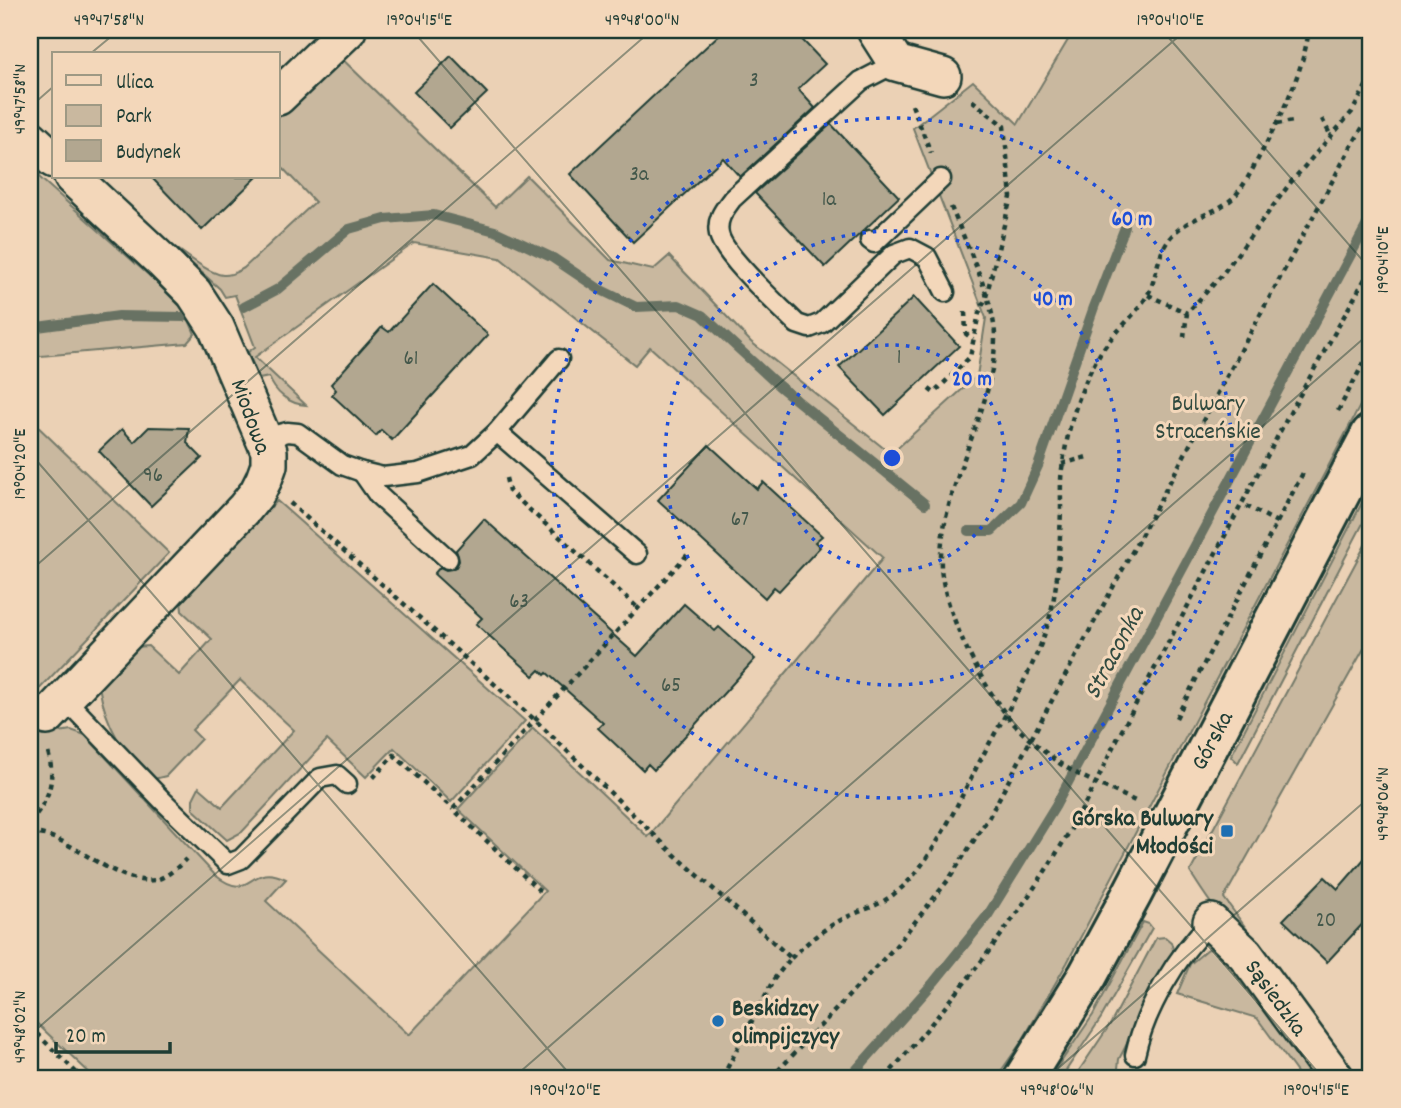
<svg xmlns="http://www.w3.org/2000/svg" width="1401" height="1108" font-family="Dekko,sans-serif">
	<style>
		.green { fill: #c9b89f; stroke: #747a6a; stroke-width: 2 }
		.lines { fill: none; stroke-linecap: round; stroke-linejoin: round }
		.stream { stroke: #687263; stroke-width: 10 }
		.building { fill: #b2a790; stroke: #1f3d34; stroke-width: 2 }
		.lane-casing { stroke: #1f3d34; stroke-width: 23 }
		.street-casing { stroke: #1f3d34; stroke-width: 40 }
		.secondary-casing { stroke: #1f3d34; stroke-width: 44 }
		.path { stroke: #1f3d34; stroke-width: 4.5; stroke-dasharray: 5 5; stroke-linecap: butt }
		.lane { stroke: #f3d7ba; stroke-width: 18 }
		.street { stroke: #f3d7ba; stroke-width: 35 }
		.secondary { stroke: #f3d7ba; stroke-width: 38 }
		.ticks { fill: none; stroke: #1f3d34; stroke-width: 2; stroke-opacity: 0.45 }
		.ring { fill: none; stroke: #1d4ed8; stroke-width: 3.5; stroke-dasharray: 3.5 7 }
		.poi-dot { fill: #1f6fb2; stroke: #f3d7ba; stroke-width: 2.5 }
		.labels { text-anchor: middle; stroke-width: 6; stroke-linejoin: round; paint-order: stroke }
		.number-label { font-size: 21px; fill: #44584b }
		.park-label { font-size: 24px; fill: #30493f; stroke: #f3d7ba }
		.street-label { font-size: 24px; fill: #1f3d34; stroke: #f3d7ba }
		.poi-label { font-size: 24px; font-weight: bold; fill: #1f3d34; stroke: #f3d7ba; text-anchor: end }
		.water-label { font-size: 26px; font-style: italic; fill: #314a40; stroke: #f3d7ba }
		.centre { fill: #1d4ed8; stroke: #f3d7ba; stroke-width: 3.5 }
		.ring-label { font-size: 21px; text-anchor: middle; font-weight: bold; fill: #1d4ed8; stroke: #f3d7ba; stroke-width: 6; stroke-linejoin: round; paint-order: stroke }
		.neatline { fill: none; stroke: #1f3d34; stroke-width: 2.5 }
		.ticks-label { font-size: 18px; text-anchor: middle; fill: #1f3d34 }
	</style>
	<rect width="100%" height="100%" fill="#ebd1b5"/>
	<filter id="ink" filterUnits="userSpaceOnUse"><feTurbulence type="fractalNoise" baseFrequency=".0143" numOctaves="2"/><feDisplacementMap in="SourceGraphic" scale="14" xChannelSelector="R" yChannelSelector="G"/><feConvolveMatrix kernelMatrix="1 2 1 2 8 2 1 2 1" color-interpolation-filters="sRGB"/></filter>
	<g filter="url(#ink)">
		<g class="green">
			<path d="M1074,30h297v355l-304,578 -45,78 -26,37h-901l-65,-61v-306l23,22 18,-3 14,5 130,140c38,30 32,-15 71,4l-20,22 143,134 136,-144 -87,-82 75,-81 115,109 235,-279 -233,-211 -15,18 -135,-107 -86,-15 -159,114 51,48c-17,-1 -31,-12 -37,-28l-10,2 -11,-27 7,-5 -20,-52 -10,2 -5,-8 -51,-46c14,9 38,30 54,32 8,1 15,-4 21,-7l71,-66 -37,-39v-54l58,-56 159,154 32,-31 83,84 43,10 16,-14 82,86 140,112 86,-78 9,-58 -73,-190 60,-47 45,43z"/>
			<polygon points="30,169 173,297 186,313 195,334 187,343 30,357"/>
			<polygon points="30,419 169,553 30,699"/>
			<polygon points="1371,491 1371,508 1238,763 1231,756 1364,499"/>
			<path d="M277,501l248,220 -74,81 -57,-54 -28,29 -39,-37 -85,92 -15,8 -34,-31v-10l6,-12 23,20 72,-77 -54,-50 -48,50 9,9 -35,37 -12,3c-31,-22 -49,-56 -55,-93l37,-39 12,-1 31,29 33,-36 -30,-28 -1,-11z"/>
			<path d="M1371,534v102l-147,262 33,45c-30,-10 -50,-45 -67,-71z"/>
			<polygon points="1143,922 1149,924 1152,928 1101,1018 1061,1078 1050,1078 1093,1015"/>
			<polygon points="1165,937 1171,942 1174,953 1119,1059 1117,1078 1074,1078 1111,1023 1156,938"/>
			<polygon points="1208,949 1225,952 1324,1078 1301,1078 1257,1018 1177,994 1190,964"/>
		</g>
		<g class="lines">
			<g class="stream">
				<polyline points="244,307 278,289 349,229 385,219 434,215 495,231 553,258 599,289 636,307 679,305 702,315 779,386 925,504"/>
				<polyline points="30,328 119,316 184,317"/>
				<polyline points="969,531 992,531 1021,503 1038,466 1094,307 1125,227"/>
				<polyline points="849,1078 934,982 988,915 1056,805 1371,217"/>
			</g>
		</g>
		<g class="building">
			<polygon points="724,30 793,30 825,64 798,89 815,108 740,177 723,158 633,242 570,174"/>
			<polygon points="451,56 487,93 450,128 414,92"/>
			<polygon points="831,124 899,197 825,267 755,193"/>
			<polygon points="151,177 257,177 202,230"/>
			<polygon points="433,284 488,335 392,440 381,430 376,436 332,395 336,390 331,384 382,327 389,332"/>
			<polygon points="914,297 959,346 885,415 839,367"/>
			<polygon points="149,427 189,428 187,443 202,458 151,506 99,451 122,429 134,442"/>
			<polygon points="709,445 757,489 763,482 822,536 815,542 820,547 779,591 774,587 765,598 658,500"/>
			<polygon points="484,519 637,656 684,604 715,631 719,627 755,659 654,770 648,764 643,770 598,728 603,723 547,673 545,675 540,670 534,676 476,624 482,618 434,574 440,567 446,570 456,567 459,561 456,550"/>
			<polygon points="1371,851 1371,915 1327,962 1283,920 1325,877 1338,889"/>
		</g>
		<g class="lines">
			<g class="lane-casing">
				<g id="lane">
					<path d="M896,63l-35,18 -129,118c-8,11 -16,20 -13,35 4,21 60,72 78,90l12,4 13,-5 72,-69 16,-6 17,9 18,35"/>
					<polyline points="870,240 874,243 941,179"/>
					<polyline points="497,432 559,359"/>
					<polyline points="265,438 287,432 298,433 342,465 362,472 383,477 418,473 472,455 497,432 637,554"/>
					<polyline points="362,472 378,495 448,559"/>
					<polyline points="65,699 163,801 228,864 241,859 320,778 337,775 347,784"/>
					<path d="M1135,1055c10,-46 42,-100 76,-133"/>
				</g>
			</g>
			<g class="street-casing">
				<g id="street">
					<polyline points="875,30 896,63 943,76"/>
					<polyline points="278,97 348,30"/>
					<polyline points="30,138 54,160"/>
					<polyline points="47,717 245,508 257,493 264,479 269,465 269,451 216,327 194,293 162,261 72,177"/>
					<polyline points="1211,922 1245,954 1336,1078"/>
				</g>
			</g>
			<g class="secondary-casing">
				<polyline id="secondary" points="1024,1078 1088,975 1132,894 1371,434"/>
			</g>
			<g class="path">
				<polyline points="912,105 931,153"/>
				<polyline points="1322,119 1331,136"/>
				<polyline points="1277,124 1293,121"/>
				<path d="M951,207c14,34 44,95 44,130 0,55 -28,105 -43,158 -7,22 -12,49 -11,73 4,46 43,123 74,157 12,13 26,24 40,35 23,17 54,28 80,41"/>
				<polyline points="1148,295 1187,313"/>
				<polyline points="965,312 966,334 973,339"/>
				<polyline points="1184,337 1187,313 1221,276 1291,182 1352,112 1371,77"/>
				<polyline points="929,389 934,393 970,357 979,313 986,297 1011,197 1004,126 969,98"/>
				<polyline points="1338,411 1371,349"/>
				<polyline points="1062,464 1087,457"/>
				<polyline points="506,478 509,491 638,608"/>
				<polyline points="290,503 535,720 674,854 791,958 774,979 722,1078"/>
				<polyline points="1277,522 1303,473"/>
				<polyline points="1176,718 1277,522 1242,504"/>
				<polyline points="373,778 394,755 453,809"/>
				<path d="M30,822c19,-22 26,-41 18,-70"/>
				<path d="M30,832c10,2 21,4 31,9 25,12 64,44 94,39 12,-3 22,-12 31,-21"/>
				<polyline points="540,891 453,809 688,554"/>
				<path d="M791,958c15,-14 29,-27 48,-37 18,-10 39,-14 55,-27 37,-27 65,-95 87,-135 25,-48 60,-98 71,-152 7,-32 8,-67 9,-100 0,-14 -1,-30 2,-44 5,-37 18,-79 38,-111 13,-20 34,-36 46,-56 10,-17 9,-39 22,-57 17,-22 46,-24 65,-42 10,-11 17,-25 24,-38 22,-41 44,-83 51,-129"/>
				<polyline points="30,1027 82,1078"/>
				<polyline points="771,1078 895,947 949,879 989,817 1348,152 1371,113"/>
				<path d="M885,1078c87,-100 173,-208 227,-329l180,-340 79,-141"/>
			</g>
			<use href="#lane" class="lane"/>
			<use href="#street" class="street"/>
			<use href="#secondary" class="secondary"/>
		</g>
	</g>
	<path class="ticks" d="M412,30l911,1048M1162,30l209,240M90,54l29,-24M30,107l24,-21M30,453l543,625M30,571l622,-541M30,1035l1156,-1005M513,1078l858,-746M1047,1078l324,-282"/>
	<g class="ring">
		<circle cx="892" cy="458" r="113"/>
		<circle cx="892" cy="458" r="227"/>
		<circle cx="892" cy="458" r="340"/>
	</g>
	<g class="poi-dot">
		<rect x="1220" y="824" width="14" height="14" rx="3.5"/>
		<circle cx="718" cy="1021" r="7"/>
	</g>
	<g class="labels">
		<g class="number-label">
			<text x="754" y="86">3</text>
			<text x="639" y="180">3a</text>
			<text x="829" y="205">1a</text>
			<text x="899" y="363">1</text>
			<text x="411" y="364">61</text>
			<text x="153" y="481">96</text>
			<text x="740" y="525">67</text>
			<text x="519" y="607">63</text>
			<text x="671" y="691">65</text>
			<text x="1326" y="926">20</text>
		</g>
		<g class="park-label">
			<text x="1208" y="410">Bulwary<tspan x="1208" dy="28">Straceńskie</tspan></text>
		</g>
		<g class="street-label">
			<text transform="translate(252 416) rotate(70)" y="8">Miodowa</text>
			<text transform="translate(1211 740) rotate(-62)" y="8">Górska</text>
			<text transform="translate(1277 997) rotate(54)" y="8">Sąsiedzka</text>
		</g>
		<g class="poi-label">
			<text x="1213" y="825">Górska Bulwary<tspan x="1213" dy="28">Młodości</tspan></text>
			<text x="732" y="1015" text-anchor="start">Beskidzcy<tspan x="732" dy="28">olimpijczycy</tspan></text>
		</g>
		<g class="water-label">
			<text transform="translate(1112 652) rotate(-62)" y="9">Straconka</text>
		</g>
	</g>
	<circle cx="892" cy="458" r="10" class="centre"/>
	<g class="ring-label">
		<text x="1132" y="225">60 m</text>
		<text x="1053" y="305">40 m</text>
		<text x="972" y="385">20 m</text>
	</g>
	<rect width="1401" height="1108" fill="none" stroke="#f3d7ba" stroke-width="77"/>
	<rect x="52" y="52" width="228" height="126" fill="#f3d7ba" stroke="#9e9984" stroke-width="2"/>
	<rect x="66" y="75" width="35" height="10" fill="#f3d7ba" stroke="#9e9984" stroke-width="2"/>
	<text x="116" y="88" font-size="21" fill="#1f3d34">Ulica</text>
	<rect x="66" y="105" width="35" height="21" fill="#c9b89f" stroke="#9e9984" stroke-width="2"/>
	<text x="116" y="122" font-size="21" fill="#1f3d34">Park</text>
	<rect x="66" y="140" width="35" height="21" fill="#b2a790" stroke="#9e9984" stroke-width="2"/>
	<text x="116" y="158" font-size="21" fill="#1f3d34">Budynek</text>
	<path d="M56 1042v10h114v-10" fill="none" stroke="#1f3d34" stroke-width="3.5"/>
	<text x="66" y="1042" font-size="21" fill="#1f3d34" stroke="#f3d7ba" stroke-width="5" paint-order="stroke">20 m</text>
	<rect x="38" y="38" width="1324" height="1032" class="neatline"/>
	<g class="ticks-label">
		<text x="109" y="25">49°47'58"N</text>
		<text x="419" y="25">19°04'15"E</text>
		<text x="642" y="25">49°48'00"N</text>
		<text x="1170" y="25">19°04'10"E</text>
		<text transform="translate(19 99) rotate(-90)" y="6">49°47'58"N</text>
		<text transform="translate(1382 260) rotate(-90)" y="6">19°04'10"E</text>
		<text transform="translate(19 464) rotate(-90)" y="6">19°04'20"E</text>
		<text transform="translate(1382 804) rotate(-90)" y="6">49°48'06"N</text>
		<text transform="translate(19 1027) rotate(-90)" y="6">49°48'02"N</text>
		<text x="565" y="1095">19°04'20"E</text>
		<text x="1057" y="1095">49°48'06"N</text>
		<text x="1316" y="1095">19°04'15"E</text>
	</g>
</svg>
